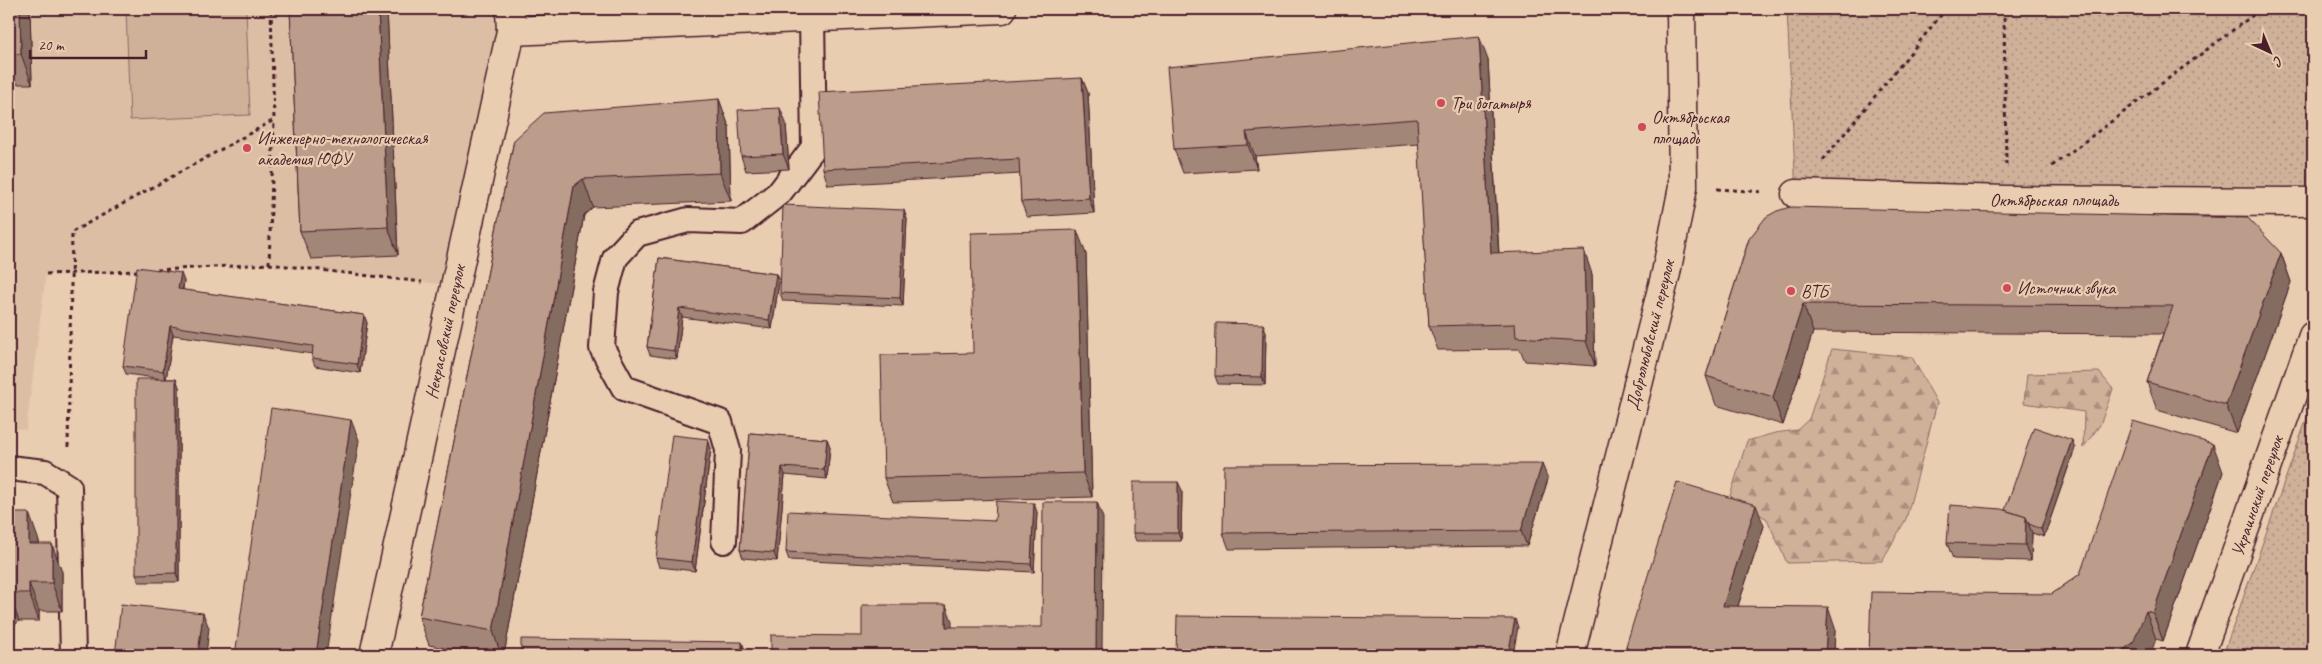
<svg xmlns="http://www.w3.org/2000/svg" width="2322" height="664" font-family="Caveat,sans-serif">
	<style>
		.built { fill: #dcbea5 }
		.forest { fill: url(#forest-firs); stroke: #8c6862 }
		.park { fill: url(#park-dots); stroke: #8c6862 }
		.garden { fill: #cfb19a; stroke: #8c6862 }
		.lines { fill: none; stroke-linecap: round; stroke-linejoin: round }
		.lane-casing { stroke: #4a1f2b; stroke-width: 28 }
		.street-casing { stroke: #4a1f2b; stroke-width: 31 }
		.path { stroke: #4a1f2b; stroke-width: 3; stroke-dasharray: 4 4; stroke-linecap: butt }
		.lane { stroke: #e9cdb0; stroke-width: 24 }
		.street { stroke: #e9cdb0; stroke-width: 28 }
		.wall { fill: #a28678; stroke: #4a1f2b }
		.shaded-wall { fill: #846d61; stroke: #4a1f2b }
		.building { fill: #bc9c8b; stroke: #4a1f2b }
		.poi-dot { fill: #d1495b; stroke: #e9cdb0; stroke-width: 2 }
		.labels { text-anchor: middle; stroke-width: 4.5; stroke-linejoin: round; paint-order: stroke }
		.poi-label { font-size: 18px; fill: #4a1f2b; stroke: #e9cdb0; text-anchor: start }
		.street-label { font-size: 18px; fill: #4a1f2b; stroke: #e9cdb0 }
	</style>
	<defs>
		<pattern id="forest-firs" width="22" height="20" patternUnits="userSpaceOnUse" patternTransform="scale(1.25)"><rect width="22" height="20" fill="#cfb19a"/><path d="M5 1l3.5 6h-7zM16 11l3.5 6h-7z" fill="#aa8f7e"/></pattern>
		<pattern id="park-dots" width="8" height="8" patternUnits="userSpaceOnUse" patternTransform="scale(1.25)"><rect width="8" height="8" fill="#cfb19a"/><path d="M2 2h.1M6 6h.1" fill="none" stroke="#aa8f7e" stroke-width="1.8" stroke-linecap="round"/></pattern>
	</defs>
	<rect width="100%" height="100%" fill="#e9cdb0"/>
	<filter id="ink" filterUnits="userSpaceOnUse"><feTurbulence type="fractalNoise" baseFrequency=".02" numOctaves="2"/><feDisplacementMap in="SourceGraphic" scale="10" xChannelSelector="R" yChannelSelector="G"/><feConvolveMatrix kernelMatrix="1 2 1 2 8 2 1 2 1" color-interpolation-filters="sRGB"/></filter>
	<g filter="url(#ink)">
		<polygon class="built" points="9,9 510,9 455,286 269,264 71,275 46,274 26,430 9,428"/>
		<g class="forest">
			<polygon points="1832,349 1912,357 1937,403 1906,519 1882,561 1787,563 1767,519 1730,496 1747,441 1775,433 1797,430 1809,419"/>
			<polygon points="2099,372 2113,389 2100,425 2083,448 2084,412 2024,403 2027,374"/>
		</g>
		<g class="park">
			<polygon points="1787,9 2313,9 2313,206 1796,194"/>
			<polygon points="2313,401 2313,655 2223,655"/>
		</g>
		<polygon class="garden" points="126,9 246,9 250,115 130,120"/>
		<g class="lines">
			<g class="lane-casing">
				<g id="lane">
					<polyline points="9,468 45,472 69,487 73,655"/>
					<polyline points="724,541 728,450 720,422 624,388 602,348 606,292 615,258 637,234 688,220 742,222 780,192 814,147 812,18"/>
				</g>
			</g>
			<g class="street-casing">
				<g id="street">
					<polyline points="511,31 1002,9"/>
					<polyline points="1796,194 2006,200 2313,202"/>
					<polyline points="374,655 511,31 510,9"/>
					<polyline points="1570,655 1666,273 1683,187 1681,9"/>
					<polyline points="2200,655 2313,336"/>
				</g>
			</g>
			<g class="path">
				<polyline points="2004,9 2006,166"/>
				<polyline points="1823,160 1946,9"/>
				<polyline points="2052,166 2261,9"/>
				<polyline points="1717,189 1763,192"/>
				<polyline points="269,264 274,121"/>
				<polyline points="157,270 269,264 422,282"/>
				<polyline points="46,274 139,271"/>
				<polyline points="68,447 72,232 274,120 271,9"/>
			</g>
			<use href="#lane" class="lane"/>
			<use href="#street" class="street"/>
		</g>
		<g class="wall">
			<polygon points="9,9 30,9 32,84 9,84"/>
			<polygon points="290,9 387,9 398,255 311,259 300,231"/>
			<polygon points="1488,60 1499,253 1592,274 1595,366 1525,361 1520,349 1438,350 1429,326 1419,144 1255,156 1257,169 1183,173 1174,149"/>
			<polygon points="1082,78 1088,93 1094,213 1027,217 1021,202 1020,174 828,185 823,169"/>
			<polygon points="719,99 729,127 731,201 593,207 584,215 504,655 482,655 429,645 419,617 514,140"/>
			<polygon points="786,123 789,169 746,171 741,156"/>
			<polygon points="907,219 903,306 783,301 780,293"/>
			<polygon points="1749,239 2281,253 2291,282 2237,433 2157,410 2147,382 2163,334 1813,332 1783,425 1716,405 1706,376"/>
			<polygon points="1086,254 1092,497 893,502 884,478 973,353"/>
			<polygon points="659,258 776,274 779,282 772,329 682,317 677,359 650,355 647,347"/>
			<polygon points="184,281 183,290 364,315 367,323 360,373 315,366 312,358 313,354 173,335 166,379 176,379 179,387 179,582 139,582 136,574 163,379 126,374 123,366"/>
			<polygon points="1263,324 1266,332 1265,385 1218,384 1215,376"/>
			<polygon points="750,433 827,439 830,447 827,479 785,475 777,561 743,558 740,550"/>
			<polygon points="711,448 695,571 659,567 656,558"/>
			<polygon points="2075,448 2044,537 2032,533 2031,561 1953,559 1947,543 2005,510"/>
			<polygon points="2223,472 2163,641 2156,639 2052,594"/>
			<polygon points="1548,479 1527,546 1229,549 1223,533"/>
			<polygon points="1182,490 1181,541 1136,541 1133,533"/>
			<polygon points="9,501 15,513 39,541 39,544 62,572 62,611 39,611 39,621 19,621 9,631"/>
			<polygon points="1037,512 1034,572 789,560 786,552 995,521"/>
			<polygon points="1764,526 1738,606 1835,628 1834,655 1629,655 1626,646"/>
		</g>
		<g class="shaded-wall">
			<polygon points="20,9 30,9 32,84 21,54"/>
			<polygon points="378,9 387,9 398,255 388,227"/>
			<polygon points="1479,36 1488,60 1500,278 1491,253"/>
			<polygon points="1082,78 1088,93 1094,213 1089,198"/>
			<polygon points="719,99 729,127 731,201 720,173"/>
			<polygon points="780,108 786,123 789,169 783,154"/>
			<polygon points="1246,132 1255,156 1257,169 1248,145"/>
			<polygon points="583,179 593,207 584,215 504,655 501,655 493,631 574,186"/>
			<polygon points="904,210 907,219 903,306 900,298"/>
			<polygon points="1077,230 1086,254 1092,497 1083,473"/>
			<polygon points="1584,250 1592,274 1595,366 1586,341"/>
			<polygon points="2281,253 2291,282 2237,433 2226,405"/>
			<polygon points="181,273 184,281 181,298 178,289"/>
			<polygon points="776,274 779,282 772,329 769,320"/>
			<polygon points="1803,304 1813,332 1783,425 1773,397"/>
			<polygon points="679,308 682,317 677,359 674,351"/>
			<polygon points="364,315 367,323 360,373 357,364"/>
			<polygon points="1263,324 1266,332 1265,385 1262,377"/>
			<polygon points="170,326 173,335 166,380 163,371"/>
			<polygon points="176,379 179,387 179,582 176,573"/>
			<polygon points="351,420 359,440 326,655 316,655"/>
			<polygon points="708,439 711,448 695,571 692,562"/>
			<polygon points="827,439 830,447 827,479 824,470"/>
			<polygon points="2072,440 2075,448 2044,537 2041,529"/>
			<polygon points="2213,444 2223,472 2163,641 2153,613"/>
			<polygon points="1542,464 1548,479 1527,546 1521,531"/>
			<polygon points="782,467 785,475 777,561 774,553"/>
			<polygon points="1178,482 1182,490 1181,541 1178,533"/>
			<polygon points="11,501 21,529 10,513"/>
			<polygon points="1097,502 1103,518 1102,655 1096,655"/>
			<polygon points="1034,503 1037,512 1034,572 1031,564"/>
			<polygon points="1756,505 1764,526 1731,627 1723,606"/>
			<polygon points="29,513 39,541 39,572 29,544"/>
			<polygon points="2026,517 2032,533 2031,561 2025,545"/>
			<polygon points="52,544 62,572 62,611 52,583"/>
			<polygon points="29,583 39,611 39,621 29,593"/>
			<polygon points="9,593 19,621 9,631"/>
			<polygon points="946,605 952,621 952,643 946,627"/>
			<polygon points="1828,607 1835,628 1834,655 1825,655"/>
			<polygon points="2146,611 2156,639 2150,655 2116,655"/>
			<polygon points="203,613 209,628 206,655 198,655"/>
			<polygon points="1515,619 1518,627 1513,655 1508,655"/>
			<polygon points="742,642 747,655 742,655"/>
		</g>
		<g class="building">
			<polygon points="9,9 20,9 21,54 9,54"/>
			<polygon points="290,9 378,9 388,227 300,231"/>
			<polygon points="1479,36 1491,253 1584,250 1586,341 1516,337 1515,324 1429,326 1417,119 1246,132 1248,145 1174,149 1167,67"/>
			<polygon points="1082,78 1089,198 1021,202 1019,159 823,169 819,92"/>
			<polygon points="719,99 720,173 583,179 574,186 493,631 419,617 514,140 544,113"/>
			<polygon points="780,108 783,154 741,156 738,110"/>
			<polygon points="783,205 904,210 900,298 780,293"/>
			<polygon points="1790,207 2248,218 2281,253 2226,405 2147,382 2173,306 1803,304 1773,397 1706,376 1749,239 1766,217 1777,211"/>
			<polygon points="1077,230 1083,473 884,478 881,355 973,353 971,233"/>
			<polygon points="659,258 776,274 769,320 679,308 674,351 647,347"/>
			<polygon points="137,267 181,273 178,289 364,315 357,364 312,358 313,346 170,326 163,371 123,366"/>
			<polygon points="1216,323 1263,324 1262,377 1215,376"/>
			<polygon points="136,379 176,379 176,573 136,574"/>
			<polygon points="271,408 351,420 316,655 235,655"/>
			<polygon points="2133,421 2213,444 2153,613 2146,611 2133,643 2116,655 1869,655 1871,592 2052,594 2080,574"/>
			<polygon points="2034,427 2072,440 2041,529 2029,524 2026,517 2005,510"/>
			<polygon points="750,433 827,439 824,470 782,467 774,553 740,550"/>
			<polygon points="672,435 708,439 692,562 656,558"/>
			<polygon points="1542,464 1521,531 1223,533 1224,465"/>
			<rect x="1133" y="482" width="45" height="51"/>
			<polygon points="1677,482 1756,505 1723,606 1828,607 1825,655 1632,655 1626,646"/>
			<polygon points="9,501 11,501 10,513 29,513 29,544 52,544 52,583 29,583 29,593 9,593"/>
			<polygon points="996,501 1034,503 1031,564 786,552 788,511 995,521"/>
			<polygon points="1043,502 1097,502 1096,655 771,655 771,635 862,636 862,605 946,605 946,627 1042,627"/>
			<polygon points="1950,505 2001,509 2026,517 2025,545 1947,543"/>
			<polygon points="121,604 203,613 198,655 115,655"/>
			<polygon points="1177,616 1515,619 1508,655 1176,655"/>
			<polygon points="521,639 742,642 742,655 521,655"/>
		</g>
	</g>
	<g class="poi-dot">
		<circle cx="1441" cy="103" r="5"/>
		<circle cx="1642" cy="127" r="5"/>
		<circle cx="247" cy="148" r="5"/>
		<circle cx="2007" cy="288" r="5"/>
		<circle cx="1791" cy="291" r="5"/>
	</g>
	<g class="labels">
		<g class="poi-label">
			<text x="1451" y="109">Три богатыря</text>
			<text x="1652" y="123">Октябрьская<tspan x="1652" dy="21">площадь</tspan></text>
			<text x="257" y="144">Инженерно-технологическая<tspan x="257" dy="21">академия ЮФУ</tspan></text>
			<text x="2017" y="294">Источник звука</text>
			<text x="1801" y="297">ВТБ</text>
		</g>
		<g class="street-label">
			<text x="2054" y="206">Октябрьская площадь</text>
			<text transform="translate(445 332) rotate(-78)" y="6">Некрасовский переулок</text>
			<text transform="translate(1650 335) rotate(-76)" y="6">Добролюбовский переулок</text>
			<text transform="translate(2257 496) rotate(-71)" y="6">Украинский переулок</text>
		</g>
	</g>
	<rect width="2322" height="664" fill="none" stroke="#e9cdb0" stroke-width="30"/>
	<rect x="15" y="15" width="2292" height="634" fill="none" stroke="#4a1f2b" stroke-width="2" filter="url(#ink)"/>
	<g transform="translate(2270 52) rotate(136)" stroke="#e9cdb0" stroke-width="4" paint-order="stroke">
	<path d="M0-4L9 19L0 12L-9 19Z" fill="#4a1f2b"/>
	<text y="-8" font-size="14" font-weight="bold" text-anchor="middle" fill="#4a1f2b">С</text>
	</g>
	<path d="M30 50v8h116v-8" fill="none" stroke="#4a1f2b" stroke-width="2.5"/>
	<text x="38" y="50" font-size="15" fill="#4a1f2b" stroke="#e9cdb0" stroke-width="4" paint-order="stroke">20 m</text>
</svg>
